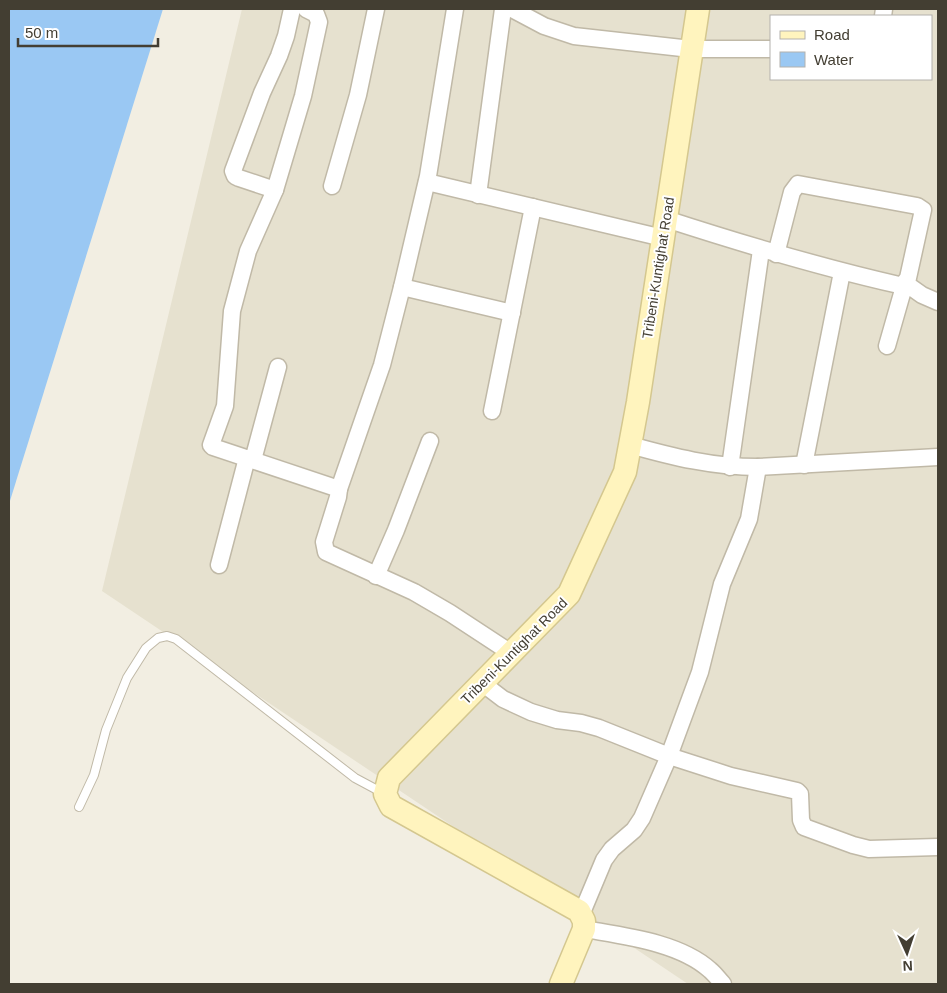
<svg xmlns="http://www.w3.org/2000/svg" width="947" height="993" font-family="Helvetica,sans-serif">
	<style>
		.residential { fill: #e6e1cf; fill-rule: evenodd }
		.water { fill: #9ac8f3 }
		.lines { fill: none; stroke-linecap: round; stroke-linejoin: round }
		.lane-casing { stroke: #c0b9a7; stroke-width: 10 }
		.street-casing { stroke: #c0b9a7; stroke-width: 19 }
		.secondary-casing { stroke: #d4c78f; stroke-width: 25 }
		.lane { stroke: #fff; stroke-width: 8 }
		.street { stroke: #fff; stroke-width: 16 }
		.secondary { stroke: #fff4be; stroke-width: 22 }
		.labels { text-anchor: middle; stroke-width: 4; stroke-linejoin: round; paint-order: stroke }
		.street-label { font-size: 14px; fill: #433e32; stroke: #fff }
	</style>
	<rect width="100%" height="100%" fill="#f2eee2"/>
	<path class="residential" d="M242,9h696v975h-250l-586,-393zM771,16h160v63h-160z"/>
	<polygon class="water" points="9,9 163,9 9,504"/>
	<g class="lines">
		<g class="lane-casing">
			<polyline id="lane" points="79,807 94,775 106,730 127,678 146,648 158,638 167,636 176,639 355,778 383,793"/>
		</g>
		<g class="street-casing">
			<g id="street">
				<polyline points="306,9 316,14 319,22 303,96 275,190 248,251 232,311 225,406 211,445 213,447 339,489 338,497 324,542 326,552 414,592 450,613 511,653"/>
				<polyline points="512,9 544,26 574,36 691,49 771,49"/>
				<polyline points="883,16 884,9"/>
				<polyline points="427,182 663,238"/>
				<polyline points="332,186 358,95 376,9"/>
				<polyline points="275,190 239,178 235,176 233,171 262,93 279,56 286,36 292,9"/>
				<polyline points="478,195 503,9"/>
				<path d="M666,219c77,25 154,48 233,66h4l5,-7 15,-68 -6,-4 -119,-22 -6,8 -16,62"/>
				<polyline points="402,287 512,313"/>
				<polyline points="887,346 905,283 922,295 938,302"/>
				<polyline points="492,411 533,207"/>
				<path d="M630,445c43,12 83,22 128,22l180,-10"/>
				<polyline points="253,460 278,367"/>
				<polyline points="804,465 842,272"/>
				<polyline points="730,467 761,250"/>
				<polyline points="339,489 382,365 402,287 428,176 455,9"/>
				<polyline points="219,565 247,458"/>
				<polyline points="376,576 396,530 430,441"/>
				<polyline points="482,683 503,699 531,712 557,720 581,723 599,728 669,756 731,776 797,791 800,794 801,820 804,827 853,845 869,849 938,847"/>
				<polyline points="581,915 604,860 612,849 634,830 642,818 669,756 700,672 722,584 749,519 758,467"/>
				<path d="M584,929c39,7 95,13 126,41 5,4 9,10 13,14"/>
			</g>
		</g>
		<g class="secondary-casing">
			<polyline id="secondary" points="561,984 584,929 584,921 579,911 391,806 385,794 389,778 569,594 625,472 638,402 698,9"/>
		</g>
		<use href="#lane" class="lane"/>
		<use href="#street" class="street"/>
		<use href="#secondary" class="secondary"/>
	</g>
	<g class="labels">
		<g class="street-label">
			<text transform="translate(658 268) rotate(-81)" y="5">Tribeni-Kuntighat Road</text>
			<text transform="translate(514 651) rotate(-45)" y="5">Tribeni-Kuntighat Road</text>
		</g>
	</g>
	<rect width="947" height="993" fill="none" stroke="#433e32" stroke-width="20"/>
	<rect x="770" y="15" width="162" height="65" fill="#ffffff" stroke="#b4b2ad"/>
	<rect x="780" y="31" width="25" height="8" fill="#fff4be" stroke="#b4b2ad"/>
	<text x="814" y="40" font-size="15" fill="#433e32">Road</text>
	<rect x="780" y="52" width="25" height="15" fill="#9ac8f3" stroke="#b4b2ad"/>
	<text x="814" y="65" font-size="15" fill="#433e32">Water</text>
	<g transform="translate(907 953) rotate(177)" stroke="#ffffff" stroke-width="4" paint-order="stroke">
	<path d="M0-4L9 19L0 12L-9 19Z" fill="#433e32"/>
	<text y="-8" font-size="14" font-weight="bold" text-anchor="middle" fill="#433e32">N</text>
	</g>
	<path d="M18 38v8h140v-8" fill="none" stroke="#433e32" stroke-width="2.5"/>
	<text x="25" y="38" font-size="15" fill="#433e32" stroke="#ffffff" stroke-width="4" paint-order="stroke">50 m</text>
</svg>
